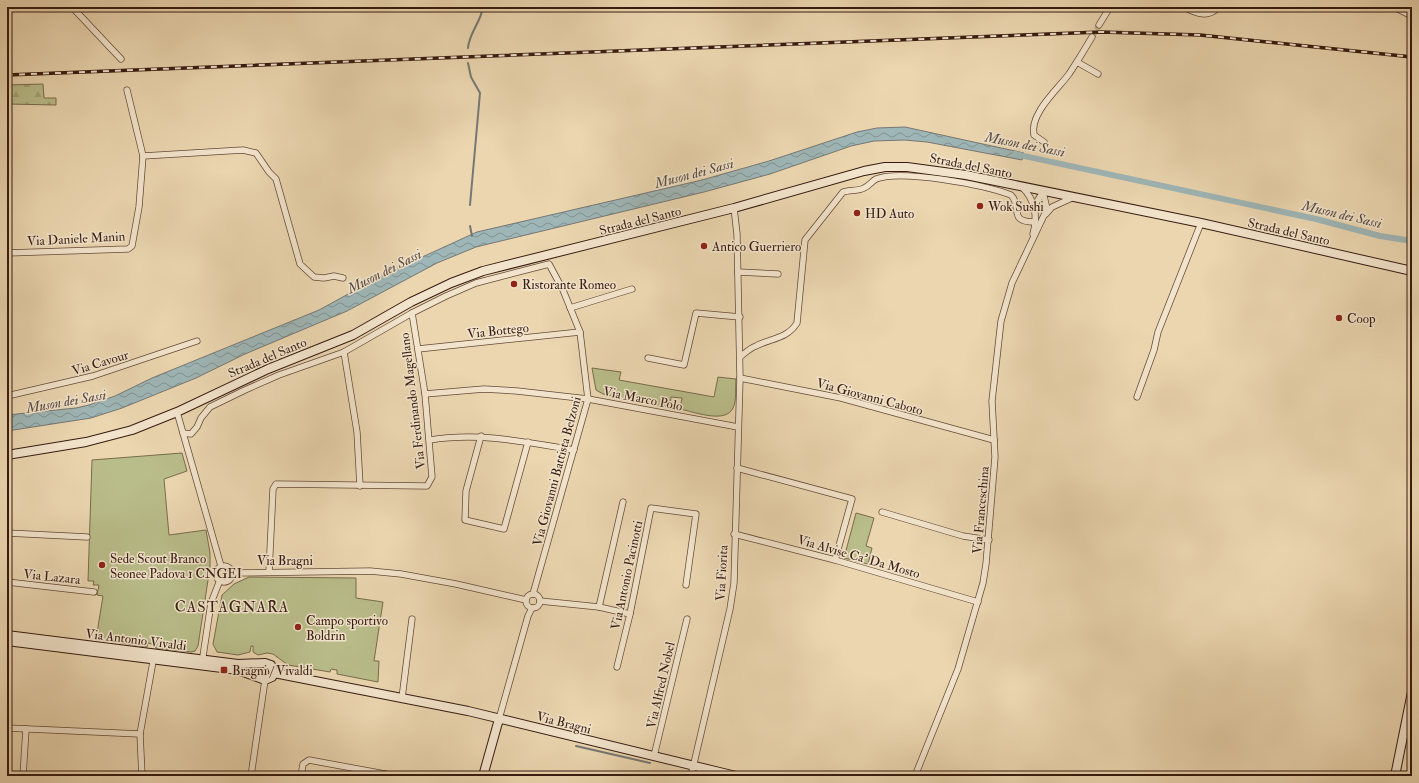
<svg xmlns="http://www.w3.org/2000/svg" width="1419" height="783" font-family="'IM FELL Double Pica',serif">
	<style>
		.forest { fill: url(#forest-firs); stroke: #786c4d }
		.park { fill: #b9bd8a; stroke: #786c4d }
		.water { fill: url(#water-waves); stroke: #757874 }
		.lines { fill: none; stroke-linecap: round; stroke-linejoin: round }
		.stream { stroke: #757874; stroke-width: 2 }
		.canal { stroke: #9eb6b7; stroke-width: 6 }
		.street-tunnel { stroke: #c7b190; stroke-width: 5.5; stroke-dasharray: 5.5 3; stroke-linecap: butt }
		.street-casing { stroke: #644a38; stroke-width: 7 }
		.secondary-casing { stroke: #371b10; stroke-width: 10 }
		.street { stroke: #f2e4cc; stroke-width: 5.5 }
		.secondary { stroke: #f2e4cc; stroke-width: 8 }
		.rail-casing { stroke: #371b10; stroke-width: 3.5 }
		.rail { stroke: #f2e4cc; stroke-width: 2; stroke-dasharray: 6; stroke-linecap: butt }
		.poi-dot { fill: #8f2418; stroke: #f2e4cc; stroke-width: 1.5 }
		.labels { text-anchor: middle; stroke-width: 3; stroke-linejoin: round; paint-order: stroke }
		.street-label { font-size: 13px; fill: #371b10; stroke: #f2e4cc }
		.poi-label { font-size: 13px; fill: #371b10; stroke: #f2e4cc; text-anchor: start }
		.water-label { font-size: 14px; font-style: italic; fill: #564a42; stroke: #f2e4cc }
		.quarter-label { font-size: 15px; letter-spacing: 1px; fill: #371b10; stroke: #f2e4cc }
	</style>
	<defs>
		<pattern id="forest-firs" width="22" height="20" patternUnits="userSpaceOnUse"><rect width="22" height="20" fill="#b9bd8a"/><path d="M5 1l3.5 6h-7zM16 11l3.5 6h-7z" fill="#a0a276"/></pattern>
		<pattern id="water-waves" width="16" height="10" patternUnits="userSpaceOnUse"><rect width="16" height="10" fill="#9eb6b7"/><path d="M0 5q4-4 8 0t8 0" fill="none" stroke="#829393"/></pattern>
	</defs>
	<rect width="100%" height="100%" fill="#ebd6b0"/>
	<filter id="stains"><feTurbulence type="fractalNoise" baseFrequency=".005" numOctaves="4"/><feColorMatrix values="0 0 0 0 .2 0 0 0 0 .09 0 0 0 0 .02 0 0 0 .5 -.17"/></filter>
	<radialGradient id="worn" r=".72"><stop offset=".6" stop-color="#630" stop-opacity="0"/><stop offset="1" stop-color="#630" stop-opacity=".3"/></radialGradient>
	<polygon class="forest" points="43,84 44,98 56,98 56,105 7,104 7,85"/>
	<g class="park">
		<path d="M592,368l29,4 -2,8 95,17 4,-20 18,2c-1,9 1,21 -3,29 -7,16 -39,4 -53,1l2,-11 -11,-1 -1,8 4,1 -1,2 -70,-14 -7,-4z"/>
		<polygon points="182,453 187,471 164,479 169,535 206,530 210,553 210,567 198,646 195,651 191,652 155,648 155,645 148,643 147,647 96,639 103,596 97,595 99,585 93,585 94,581 88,581 92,460"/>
		<polygon points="856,513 874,518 866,546 872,548 868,564 844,558"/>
		<polygon points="249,577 356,578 356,598 383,602 374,661 379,661 378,682 337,674 337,670 331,669 330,672 288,665 273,654 267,653 258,655 253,652 253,646 251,646 250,652 238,655 217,652 213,644 222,595 234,584"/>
	</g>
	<polygon class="water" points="905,127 1024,153 1022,160 927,142 904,140 874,141 851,146 770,174 704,192 476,247 437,263 347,311 245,354 196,378 122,408 91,418 7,431 7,415 76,408 89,405 115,396 152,378 319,310 385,274 477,232 702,180 769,161 857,132 877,128"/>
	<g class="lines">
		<g class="stream">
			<path d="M468,48c1,-15 13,-26 15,-41"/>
			<polyline points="468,63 471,77 480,93 470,205"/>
			<polyline points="470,226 472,236"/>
			<polyline points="576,746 650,763"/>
		</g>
		<polyline class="canal" points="1015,154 1316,219 1380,236 1412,241"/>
		<polyline class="street-tunnel" points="1092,37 1099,25"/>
		<g class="street-casing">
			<g id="street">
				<polyline points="72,7 121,59"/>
				<path d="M1183,7c13,6 24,12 36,0"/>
				<polyline points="1394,7 1412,16"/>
				<polyline points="1099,25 1110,7"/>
				<polyline points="1077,62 1098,74"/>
				<path d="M1044,142l-10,-7c-5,-21 24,-46 35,-61 8,-12 16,-25 23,-37"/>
				<polyline points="143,156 243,150 256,153 269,172 276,179 300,264 314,277 324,278 334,276 343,278"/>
				<path d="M1022,187c13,13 16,29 11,47"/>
				<polyline points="1034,206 1043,192"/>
				<polyline points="1046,214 1052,207 1074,197"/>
				<polyline points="7,253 128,249 132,246 139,207 143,156 127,90"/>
				<polyline points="738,272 778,274"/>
				<polyline points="570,308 632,289"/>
				<polyline points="418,349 580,332"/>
				<polyline points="344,352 357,432 360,486"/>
				<path d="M740,357c5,-4 10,-9 16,-11 15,-8 31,-7 41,-23l8,-83 38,-48c6,-2 17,-1 21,-4 5,-2 8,-7 12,-9 26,-10 109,6 135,16 12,12 -4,27 24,27"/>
				<polyline points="648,358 684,365 696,313 740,317"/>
				<polyline points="740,378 841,398 994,440"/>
				<polyline points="425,394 484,389 517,391 588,399 738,427"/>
				<polyline points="7,396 93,376 197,341"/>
				<polyline points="1137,397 1154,350 1158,332 1201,223"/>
				<polyline points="177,412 221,566"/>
				<polyline points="183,433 191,434 197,427 201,418 210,407 245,390 279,375 344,352 412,313 446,296 476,283 549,264 563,290 580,332 588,399 533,594"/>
				<polyline points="481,436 466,491 465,520 504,529 528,442"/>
				<path d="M430,440c49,-8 96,2 144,10"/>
				<polyline points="737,468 852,499 835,560"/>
				<polyline points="882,512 963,536 989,540"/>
				<polyline points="7,533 87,537"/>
				<polyline points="734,534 835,560 978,602"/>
				<circle cx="224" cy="574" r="8"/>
				<polyline points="269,572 273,489 276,484 427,486 432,477 425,394 412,313"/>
				<polyline points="233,573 370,571 401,574 456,584 526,600"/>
				<polyline points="7,582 94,592"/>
				<circle cx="533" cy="601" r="7"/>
				<polyline points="540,601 599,607 630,614"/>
				<polyline points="599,607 623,502"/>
				<polyline points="202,663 211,603 220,580"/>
				<polyline points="617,667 630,614 651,508 696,514 686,585"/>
				<polyline points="402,698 412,619"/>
				<polyline points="499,719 528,616 532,608"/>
				<polyline points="7,728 140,734"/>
				<polyline points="654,756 687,619"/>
				<polyline points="23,776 26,729"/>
				<polyline points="142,776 140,734 154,656"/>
				<polyline points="251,776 265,680"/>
				<polyline points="301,776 303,764 309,760 396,776"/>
				<polyline points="691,776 730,609 734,583 740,378 737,234 734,208"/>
				<polyline points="915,776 958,669 983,583 986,564 995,457 992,401 1001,321 1012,283 1047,209 1043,192"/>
			</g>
		</g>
		<g class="secondary-casing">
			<g id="secondary">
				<polyline points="7,455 86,442 132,430 177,412 268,369 353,335 411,302 451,283 483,271 734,208 864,171 885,167 907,167 966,175 1201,223 1412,271"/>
				<polyline points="7,635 238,664 265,663 271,665 274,673 272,677 265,680 238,670 7,641"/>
				<polyline points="274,673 468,711 736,776"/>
				<polyline points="483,776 499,719"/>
				<polyline points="1395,776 1412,692"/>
			</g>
		</g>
		<use href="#street" class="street"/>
		<use href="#secondary" class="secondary"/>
		<g class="rail-casing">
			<polyline id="rail" points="7,75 1101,32 1200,35 1412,57"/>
		</g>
		<use href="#rail" class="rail"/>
	</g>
	<g class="poi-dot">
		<circle cx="980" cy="206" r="4"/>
		<circle cx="857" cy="213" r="4"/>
		<circle cx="704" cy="246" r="4"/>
		<circle cx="514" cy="284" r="4"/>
		<circle cx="1339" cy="318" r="4"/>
		<circle cx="102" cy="565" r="4"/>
		<circle cx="298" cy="627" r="4"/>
		<rect x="220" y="666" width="8" height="8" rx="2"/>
	</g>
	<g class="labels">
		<g class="street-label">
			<text transform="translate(971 165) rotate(11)" y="5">Strada del Santo</text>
			<text transform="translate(640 220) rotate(-14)" y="5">Strada del Santo</text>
			<text transform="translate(1289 231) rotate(13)" y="5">Strada del Santo</text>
			<text transform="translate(76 238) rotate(-3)" y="5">Via Daniele Manin</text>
			<text transform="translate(498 330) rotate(-6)" y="5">Via Bottego</text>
			<text transform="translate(267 357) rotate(-23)" y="5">Strada del Santo</text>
			<text transform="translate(100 362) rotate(-17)" y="5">Via Cavour</text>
			<text transform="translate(870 396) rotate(15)" y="5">Via Giovanni Caboto</text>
			<text transform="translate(643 398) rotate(11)" y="5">Via Marco Polo</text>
			<text transform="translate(412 401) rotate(-97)" y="5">Via Ferdinando Magellano</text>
			<text transform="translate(556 471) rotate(-75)" y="5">Via Giovanni Battista Belzoni</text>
			<text transform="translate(980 510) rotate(-85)" y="5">Via Franceschina</text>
			<text transform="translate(859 556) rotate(16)" y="5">Via Alvise Ca' Da Mosto</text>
			<text x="285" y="565">Via Bragni</text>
			<text transform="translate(721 573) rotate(-87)" y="5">Via Fiorita</text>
			<text transform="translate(626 575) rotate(-78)" y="5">Via Antonio Pacinotti</text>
			<text transform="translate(52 576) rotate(6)" y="5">Via Lazara</text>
			<text transform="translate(136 639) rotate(7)" y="5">Via Antonio Vivaldi</text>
			<text transform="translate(660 685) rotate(-77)" y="5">Via Alfred Nobel</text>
			<text transform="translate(564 722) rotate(14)" y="5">Via Bragni</text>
		</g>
		<g class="poi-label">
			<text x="988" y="211">Wok Sushi</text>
			<text x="865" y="218">HD Auto</text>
			<text x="712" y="251">Antico Guerriero</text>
			<text x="522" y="289">Ristorante Romeo</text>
			<text x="1347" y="323">Coop</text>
			<text x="110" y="563">Sede Scout Branco<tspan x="110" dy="15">Seonee Padova 1 CNGEI</tspan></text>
			<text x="306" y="625">Campo sportivo<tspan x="306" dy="15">Boldrin</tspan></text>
			<text x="232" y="675">Bragni / Vivaldi</text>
		</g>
		<g class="water-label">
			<text transform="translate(1025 144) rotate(11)" y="5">Muson dei Sassi</text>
			<text transform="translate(694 173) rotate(-15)" y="5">Muson dei Sassi</text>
			<text transform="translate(1342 214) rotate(13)" y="5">Muson dei Sassi</text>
			<text transform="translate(384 271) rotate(-27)" y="5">Muson dei Sassi</text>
			<text transform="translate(66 401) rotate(-10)" y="5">Muson dei Sassi</text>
		</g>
		<g class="quarter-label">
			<text x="232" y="612">CASTAGNARA</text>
		</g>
	</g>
	<rect width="1419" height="783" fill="none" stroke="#ebd6b0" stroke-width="24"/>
	<rect x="8" y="8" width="1403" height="767" fill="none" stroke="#371b10" stroke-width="2"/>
	<rect x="12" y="12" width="1395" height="759" fill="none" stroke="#371b10"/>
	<rect width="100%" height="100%" filter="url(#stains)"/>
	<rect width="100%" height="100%" fill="url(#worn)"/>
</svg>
